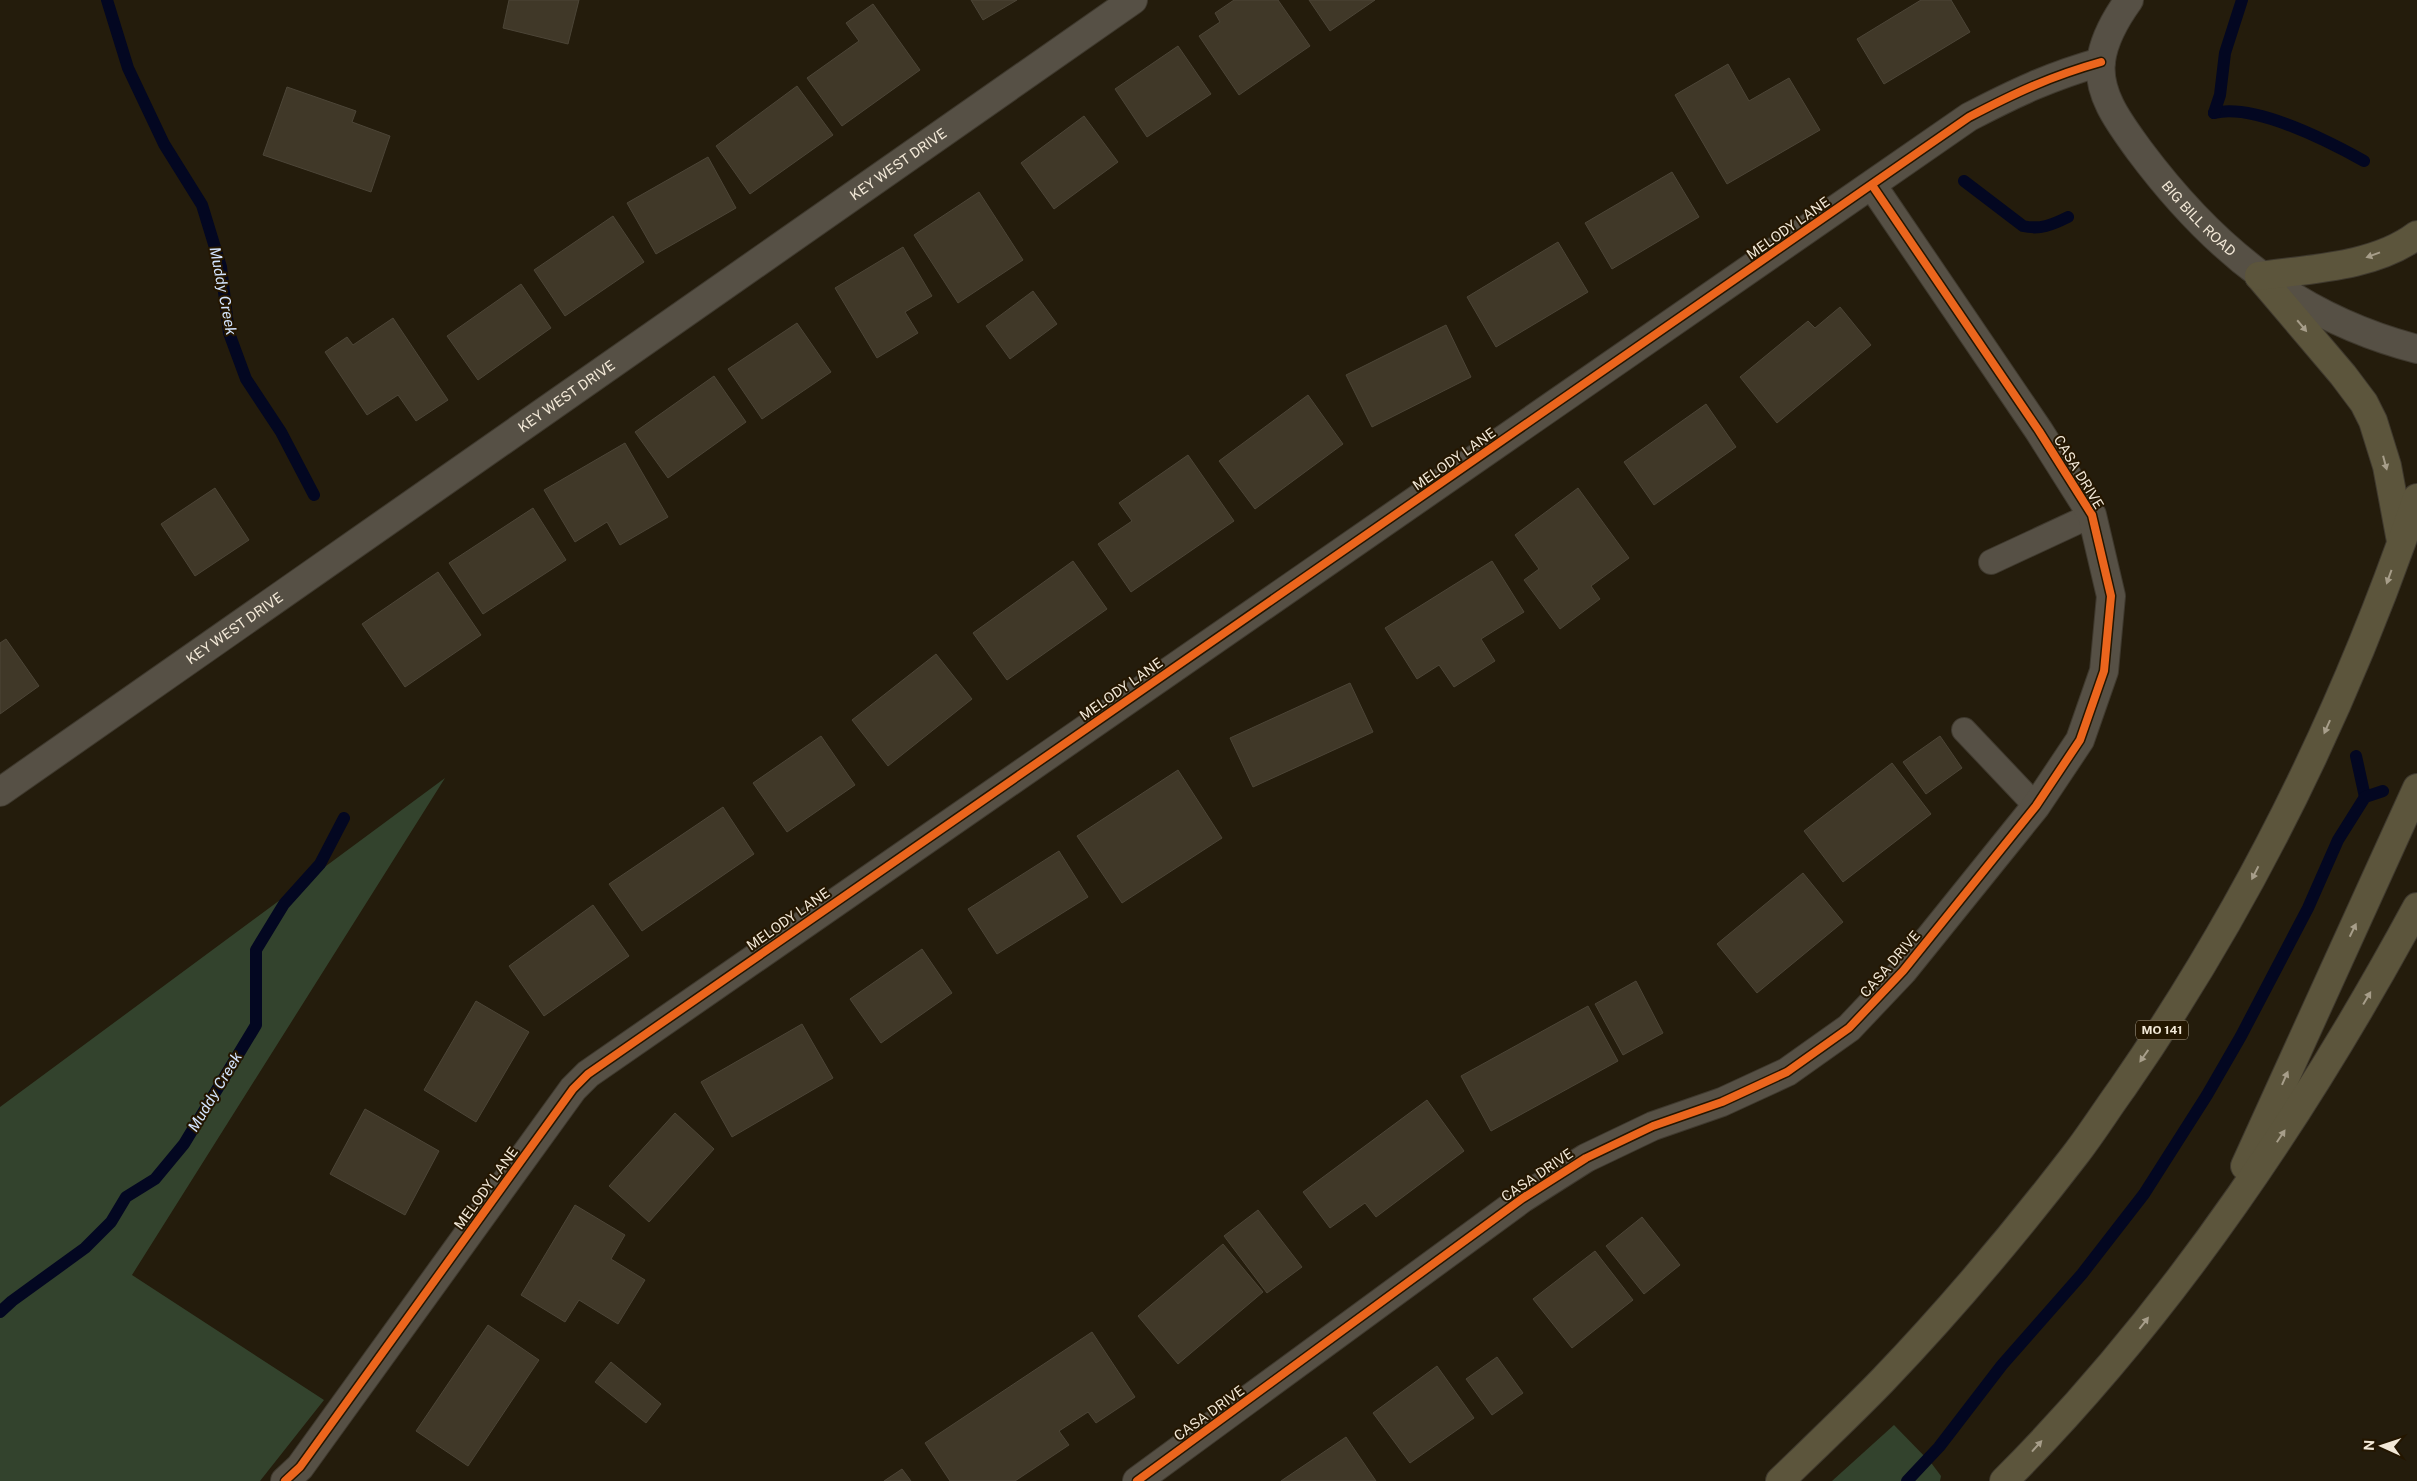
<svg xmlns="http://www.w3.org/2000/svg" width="2417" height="1481" font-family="'Public Sans',sans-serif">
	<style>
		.green { fill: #33432d }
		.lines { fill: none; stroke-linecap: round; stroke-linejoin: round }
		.stream { stroke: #030721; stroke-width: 12 }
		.building { fill: #403828; stroke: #4c4537 }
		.service-casing { stroke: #3f392e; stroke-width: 26 }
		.minor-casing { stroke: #3f392e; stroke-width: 30 }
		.tertiary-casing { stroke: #3f392e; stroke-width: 30 }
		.trunk-casing { stroke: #3f392e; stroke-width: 30 }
		.service { stroke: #565045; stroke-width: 24 }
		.minor { stroke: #565045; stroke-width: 28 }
		.tertiary { stroke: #565045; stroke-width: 28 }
		.trunk { stroke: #5c553c; stroke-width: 28 }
		.cycleway-casing { stroke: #241600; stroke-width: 11 }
		.cycleway { stroke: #eb651d; stroke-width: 8 }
		.oneway { fill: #a79e8a }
		.labels { text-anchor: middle; stroke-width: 4; stroke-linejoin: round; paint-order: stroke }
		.shield { fill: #241600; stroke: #b4a996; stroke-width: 1 }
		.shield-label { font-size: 12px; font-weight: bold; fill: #f2e8d7 }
		.street-label { font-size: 14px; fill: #f2e8d7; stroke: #241600 }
		.water-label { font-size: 15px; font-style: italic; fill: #d3e4fe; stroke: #241600 }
	</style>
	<rect width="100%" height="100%" fill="#241c0c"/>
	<g class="green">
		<polygon points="445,778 132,1275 324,1400 260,1481 0,1481 0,1107"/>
		<polygon points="1894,1425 1932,1464 1941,1476 1940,1481 1832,1481"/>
	</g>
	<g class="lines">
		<g class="stream">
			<polyline points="107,0 128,68 164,144 202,205 221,267 229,333 246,379 281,432 314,495"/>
			<path d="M2214,113c40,-10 114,28 150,48"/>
			<polyline points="2214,113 2220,95 2225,53 2242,0"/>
			<path d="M1964,181l59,45c17,4 29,-1 45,-9"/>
			<polyline points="2356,756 2365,797"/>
			<polyline points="0,1312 12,1301 85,1248 111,1222 126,1197 155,1179 184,1144 256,1025 256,950 284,904 320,864 344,818"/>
			<polyline points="1907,1481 1939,1447 2002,1365 2082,1274 2144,1194 2207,1095 2241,1036 2308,908 2338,840 2365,797 2383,791"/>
		</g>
	</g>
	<g class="building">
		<polygon points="509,0 579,0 568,44 503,28"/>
		<polygon points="971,0 1017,0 983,20"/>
		<polygon points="1234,0 1278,0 1310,46 1239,95 1199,36 1220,22 1215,13"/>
		<polygon points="1309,0 1375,0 1330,31"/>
		<polygon points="1921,0 1951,0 1970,32 1884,84 1857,39"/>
		<polygon points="873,4 920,70 842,126 807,78 859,41 846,23"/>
		<polygon points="1178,46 1211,94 1147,137 1115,89"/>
		<polygon points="1728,64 1749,101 1789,78 1820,130 1727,184 1675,95"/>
		<polygon points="797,86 833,135 750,194 716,146"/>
		<polygon points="287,87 356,111 352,122 390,136 371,192 263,155"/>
		<polygon points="1084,116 1118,162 1054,209 1021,163"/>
		<polygon points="708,157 736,208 656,254 627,203"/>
		<polygon points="1672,172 1699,217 1612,269 1585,223"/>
		<polygon points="979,192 1023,260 958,303 914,235"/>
		<polygon points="613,216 644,262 565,316 534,270"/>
		<polygon points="1558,242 1588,292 1496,347 1467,297"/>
		<polygon points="903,247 932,296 905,312 918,333 877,358 835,288"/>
		<polygon points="521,284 551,328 478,380 447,336"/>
		<polygon points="1033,291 1057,324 1010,359 986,326"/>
		<polygon points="1840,307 1871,345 1777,423 1740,377 1808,321 1815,328"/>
		<polygon points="393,318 448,400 416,421 398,395 367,415 325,352 347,337 353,345"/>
		<polygon points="797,323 831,372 762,419 728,369"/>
		<polygon points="1446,325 1471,377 1372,427 1346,375"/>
		<polygon points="714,376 746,422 668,478 635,432"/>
		<polygon points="1308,395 1343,444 1255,509 1219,461"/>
		<polygon points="1706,404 1736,447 1654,505 1624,462"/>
		<polygon points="625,443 668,517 620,545 607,522 575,542 544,490"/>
		<polygon points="1188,455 1234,521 1131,592 1098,544 1132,521 1119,503"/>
		<polygon points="215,488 249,540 195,576 161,524"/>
		<polygon points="1578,488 1629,558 1591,586 1600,599 1560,629 1524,580 1539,569 1515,535"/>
		<polygon points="533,508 566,560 483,614 449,563"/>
		<polygon points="1073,561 1107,609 1007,680 973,633"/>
		<polygon points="1492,561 1524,612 1481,639 1495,661 1454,687 1439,665 1417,679 1385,628"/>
		<polygon points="438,572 481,635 405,687 362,624"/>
		<polygon points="6,639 39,686 0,714 0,643"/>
		<polygon points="936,654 972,699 888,766 852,720"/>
		<polygon points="1350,683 1373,732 1253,787 1230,738"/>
		<polygon points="821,736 855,785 787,832 753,783"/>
		<polygon points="1940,736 1962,768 1926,794 1903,762"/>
		<polygon points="1892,763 1931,814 1843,882 1804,831"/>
		<polygon points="1178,770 1222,838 1122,903 1077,836"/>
		<polygon points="723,807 754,854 642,931 609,884"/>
		<polygon points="1059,851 1088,897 997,954 968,909"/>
		<polygon points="1803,873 1843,922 1757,993 1717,944"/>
		<polygon points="593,905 629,956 544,1016 509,966"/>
		<polygon points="922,949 952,993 881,1043 850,999"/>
		<polygon points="1636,981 1663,1033 1623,1055 1595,1004"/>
		<polygon points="476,1001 529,1032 476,1122 424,1090"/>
		<polygon points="1588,1006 1618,1061 1491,1131 1461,1076"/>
		<polygon points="802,1024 833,1078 732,1137 701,1082"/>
		<polygon points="1427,1100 1464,1151 1376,1217 1365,1203 1330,1228 1303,1192"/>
		<polygon points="365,1109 439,1151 405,1215 330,1174"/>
		<polygon points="675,1113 714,1149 649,1222 609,1186"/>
		<polygon points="575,1205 625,1235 611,1259 645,1280 618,1324 579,1300 565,1322 521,1295"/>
		<polygon points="1258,1210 1302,1267 1267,1293 1224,1236"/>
		<polygon points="1642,1217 1680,1265 1644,1294 1606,1246"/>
		<polygon points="1223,1244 1263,1292 1178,1364 1138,1316"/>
		<polygon points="1595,1251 1633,1300 1572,1348 1533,1299"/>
		<polygon points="488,1325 539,1360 468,1466 416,1431"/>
		<polygon points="1092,1332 1135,1397 1096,1423 1088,1412 1059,1431 1069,1445 1015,1481 950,1481 925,1443"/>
		<polygon points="1497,1357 1523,1393 1492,1415 1466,1379"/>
		<polygon points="611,1362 661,1404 646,1423 595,1382"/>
		<polygon points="1437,1366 1474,1418 1410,1463 1373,1413"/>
		<polygon points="1346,1437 1376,1481 1281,1481"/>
		<polygon points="902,1469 911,1481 884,1481"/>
	</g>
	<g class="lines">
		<g class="service-casing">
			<g id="service">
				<polyline points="1991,562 2092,515"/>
				<polyline points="1964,730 2036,806"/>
			</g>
		</g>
		<g class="minor-casing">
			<g id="minor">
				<path id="s1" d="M0,792l1133,-792"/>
				<path d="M285,1481l15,-14 252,-349 21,-29 15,-15 1381,-957c46,-24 82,-41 132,-55"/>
				<polyline points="1137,1481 1523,1198 1586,1158 1653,1126 1722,1102 1787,1072 1849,1028 1903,971 2036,806 2080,740 2104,671 2111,596 2092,515 2039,431 1872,185"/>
			</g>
		</g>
		<g class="tertiary-casing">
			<g id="tertiary">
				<path id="s2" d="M2129,0c-13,18 -25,38 -28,61 -4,34 20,64 38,89 73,98 158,168 278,199"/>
			</g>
		</g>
		<g class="trunk-casing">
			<g id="trunk">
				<polyline points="2259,276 2343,375 2364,403 2373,421 2387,466 2401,541"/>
				<path d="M2259,276c51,-7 116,-9 158,-41"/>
				<polyline points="2245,1166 2417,788"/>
				<path d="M1780,1481c34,-33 69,-66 102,-100 68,-71 133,-148 193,-226 17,-22 32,-46 48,-68 126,-182 223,-380 294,-589"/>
				<path d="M2004,1481c167,-167 301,-367 413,-574"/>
			</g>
		</g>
		<use href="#service" class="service"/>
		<use href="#minor" class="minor"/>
		<use href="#tertiary" class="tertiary"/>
		<use href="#trunk" class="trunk"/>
		<g class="cycleway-casing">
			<g id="cycleway">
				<path d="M285,1481l15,-14 252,-349 21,-29 15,-15 1381,-957c46,-24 82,-41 132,-55"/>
				<polyline points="1137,1481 1523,1198 1586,1158 1653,1126 1722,1102 1787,1072 1849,1028 1903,971 2036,806 2080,740 2104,671 2111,596 2092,515 2039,431 1872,185"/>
			</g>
		</g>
		<use href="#cycleway" class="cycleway"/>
	</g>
	<defs><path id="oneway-solid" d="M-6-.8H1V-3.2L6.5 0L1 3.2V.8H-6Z" transform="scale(1.25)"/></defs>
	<g class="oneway">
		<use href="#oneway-solid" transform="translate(2373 255) rotate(160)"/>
		<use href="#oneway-solid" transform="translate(2302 326) rotate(50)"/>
		<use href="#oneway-solid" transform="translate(2385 463) rotate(75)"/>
		<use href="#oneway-solid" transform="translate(2389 577) rotate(110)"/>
		<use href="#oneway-solid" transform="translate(2327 727) rotate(114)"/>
		<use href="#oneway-solid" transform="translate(2255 873) rotate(117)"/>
		<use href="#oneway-solid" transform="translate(2353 930) rotate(-64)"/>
		<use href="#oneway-solid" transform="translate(2367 998) rotate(-59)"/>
		<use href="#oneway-solid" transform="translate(2144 1056) rotate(125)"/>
		<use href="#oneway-solid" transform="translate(2285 1078) rotate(-66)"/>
		<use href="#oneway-solid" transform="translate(2281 1136) rotate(-56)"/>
		<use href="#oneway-solid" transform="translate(2144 1323) rotate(-52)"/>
		<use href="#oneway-solid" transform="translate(2037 1446) rotate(-48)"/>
	</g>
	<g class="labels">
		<rect class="shield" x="2136" y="1020.5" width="52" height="19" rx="4"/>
		<g class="shield-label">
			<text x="2162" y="1034">MO 141</text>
		</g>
		<g class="street-label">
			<text dy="5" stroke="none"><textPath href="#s1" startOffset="1096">KEY WEST DRIVE</textPath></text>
			<text dy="5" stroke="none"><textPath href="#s2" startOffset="258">BIG BILL ROAD</textPath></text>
			<text transform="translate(1788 228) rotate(-35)" y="5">MELODY LANE</text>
			<text dy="5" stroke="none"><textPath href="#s1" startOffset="691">KEY WEST DRIVE</textPath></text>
			<text transform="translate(1454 459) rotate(-35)" y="5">MELODY LANE</text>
			<text transform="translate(2079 472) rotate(59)" y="5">CASA DRIVE</text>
			<text dy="5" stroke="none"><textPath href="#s1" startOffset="286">KEY WEST DRIVE</textPath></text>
			<text transform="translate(1121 689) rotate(-35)" y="5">MELODY LANE</text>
			<text transform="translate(788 919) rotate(-35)" y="5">MELODY LANE</text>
			<text transform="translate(1890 964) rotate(-49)" y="5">CASA DRIVE</text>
			<text transform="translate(1537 1175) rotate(-34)" y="5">CASA DRIVE</text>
			<text transform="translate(486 1188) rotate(-54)" y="5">MELODY LANE</text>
			<text transform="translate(1209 1413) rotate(-36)" y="5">CASA DRIVE</text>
		</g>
		<g class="water-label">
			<text transform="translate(223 291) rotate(79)" y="5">Muddy Creek</text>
			<text transform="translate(215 1092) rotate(-59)" y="5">Muddy Creek</text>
		</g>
	</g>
	<g transform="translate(2382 1446) rotate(273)" stroke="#241600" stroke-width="4" paint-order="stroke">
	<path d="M0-4L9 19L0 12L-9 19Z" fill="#f2e8d7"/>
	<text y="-8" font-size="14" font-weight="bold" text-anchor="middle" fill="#f2e8d7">N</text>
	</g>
</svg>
